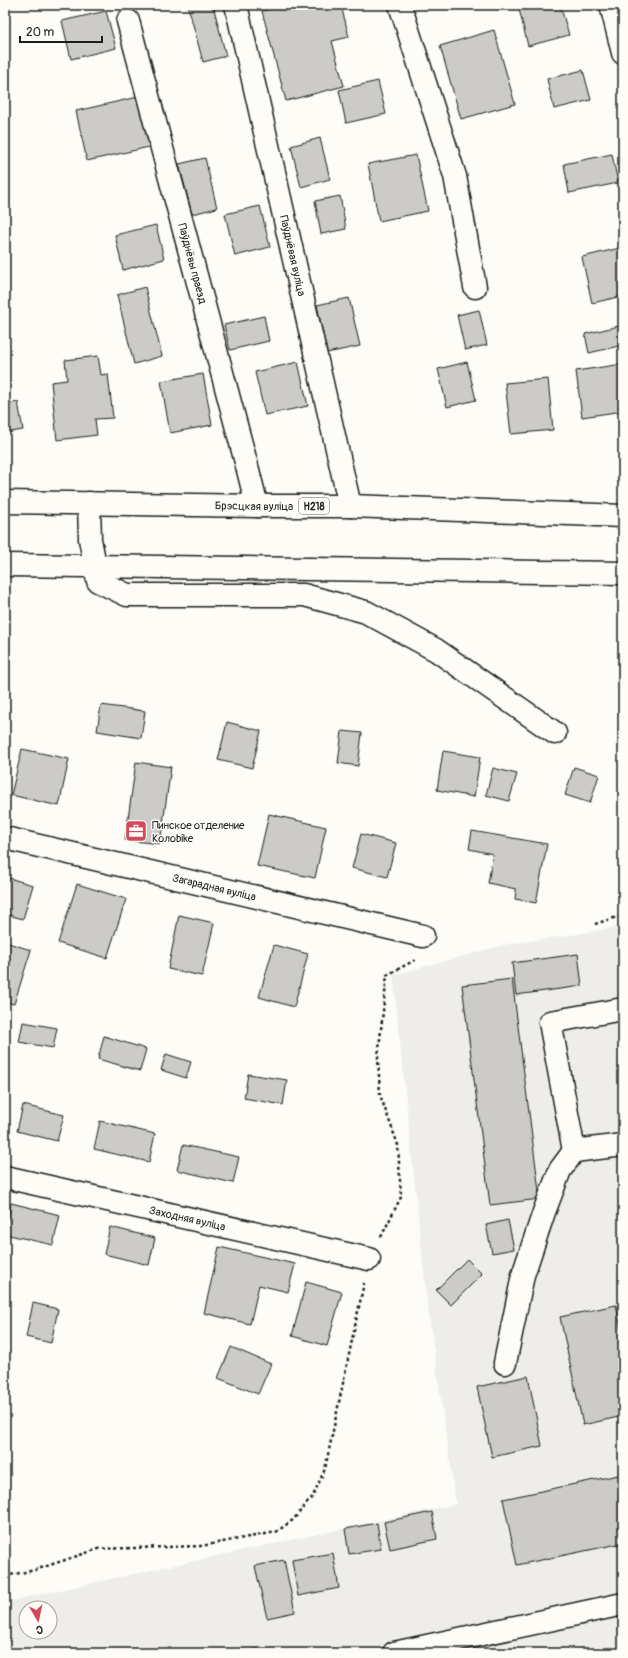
<svg xmlns="http://www.w3.org/2000/svg" width="628" height="1658" font-family="Pangolin,sans-serif">
	<style>
		.built { fill: #eeede9; fill-rule: evenodd }
		.building { fill: #cccbc8; stroke: #1c1c1c }
		.lines { fill: none; stroke-linecap: round; stroke-linejoin: round }
		.minor-casing { stroke: #1c1c1c; stroke-width: 25 }
		.major-casing { stroke: #1c1c1c; stroke-width: 25 }
		.path { stroke: #1c1c1c; stroke-width: 2.5; stroke-dasharray: 3 3; stroke-linecap: butt }
		.minor { stroke: #fdfcf7; stroke-width: 22 }
		.major { stroke: #fdfcf7; stroke-width: 22 }
		.labels { text-anchor: middle; stroke-width: 3; stroke-linejoin: round; paint-order: stroke }
		.shield { fill: #fdfcf7; stroke: #605f5e; stroke-width: 1 }
		.shield-label { font-size: 10px; font-weight: bold; fill: #1c1c1c }
		.street-label { font-size: 11px; fill: #1c1c1c; stroke: #fdfcf7 }
		.poi-label { font-size: 11px; fill: #1c1c1c; stroke: #fdfcf7; text-anchor: start }
	</style>
	<rect width="100%" height="100%" fill="#fdfcf7"/>
	<filter id="ink" filterUnits="userSpaceOnUse"><feTurbulence type="fractalNoise" baseFrequency=".025" numOctaves="2"/><feDisplacementMap in="SourceGraphic" scale="8" xChannelSelector="R" yChannelSelector="G"/><feConvolveMatrix kernelMatrix="1 2 1 2 8 2 1 2 1" color-interpolation-filters="sRGB"/></filter>
	<g filter="url(#ink)">
		<path class="built" d="M623,926v727h-618v-51l451,-98 -29,-203 -34,-326 115,-31 64,-9zM26,1608h24v24h-24z"/>
		<g class="building">
			<polygon points="192,5 213,5 226,56 203,62 188,6"/>
			<polygon points="286,5 341,5 349,37 332,41 344,86 286,101 262,11"/>
			<polygon points="533,5 560,5 569,35 528,46 519,9"/>
			<polygon points="106,11 116,48 71,59 62,21"/>
			<polygon points="494,30 515,104 461,119 440,46"/>
			<polygon points="583,70 591,100 554,109 547,79"/>
			<polygon points="378,81 386,114 346,123 339,90"/>
			<polygon points="138,97 149,147 87,161 76,111"/>
			<polygon points="320,138 330,179 301,187 291,146"/>
			<polygon points="612,154 618,183 569,193 564,164"/>
			<polygon points="416,155 428,211 379,221 368,164"/>
			<polygon points="205,158 217,208 192,214 179,164"/>
			<polygon points="340,196 346,229 321,234 315,201"/>
			<polygon points="260,206 270,247 235,256 225,214"/>
			<polygon points="156,225 164,259 123,270 115,235"/>
			<polygon points="620,248 623,261 623,296 592,303 582,257"/>
			<polygon points="145,287 162,356 134,364 117,295"/>
			<polygon points="349,298 360,346 327,353 317,305"/>
			<polygon points="479,310 487,345 465,350 457,315"/>
			<polygon points="264,316 269,341 230,350 224,325"/>
			<polygon points="623,325 623,345 589,353 585,334"/>
			<polygon points="98,356 101,375 108,374 113,418 95,419 97,435 57,440 51,382 67,380 65,360"/>
			<polygon points="298,362 308,406 265,415 255,372"/>
			<polygon points="467,362 476,400 447,407 438,369"/>
			<polygon points="623,364 623,411 582,417 576,371"/>
			<polygon points="203,374 212,425 170,433 161,381"/>
			<polygon points="548,379 553,430 511,434 505,383"/>
			<polygon points="18,402 23,430 5,433 5,404"/>
			<polygon points="101,705 145,711 141,738 97,731"/>
			<polygon points="227,722 261,731 252,768 218,760"/>
			<polygon points="342,731 362,733 358,766 338,763"/>
			<polygon points="22,749 69,759 59,806 11,795"/>
			<polygon points="443,751 480,757 474,797 437,790"/>
			<polygon points="136,762 171,767 160,844 125,840"/>
			<polygon points="574,767 599,775 590,803 565,795"/>
			<polygon points="493,768 517,774 509,801 486,795"/>
			<polygon points="269,814 326,827 315,878 257,866"/>
			<polygon points="472,831 547,844 536,903 515,899 516,889 488,883 493,854 469,849"/>
			<polygon points="361,834 396,843 387,877 352,868"/>
			<polygon points="5,877 33,885 23,919 5,914"/>
			<polygon points="77,884 126,899 107,958 58,943"/>
			<polygon points="179,915 214,923 202,976 168,969"/>
			<polygon points="8,943 31,950 14,1004 5,1002 5,954"/>
			<polygon points="274,945 308,954 294,1007 259,997"/>
			<polygon points="578,954 582,986 516,995 512,963"/>
			<polygon points="512,979 540,1199 490,1205 462,985"/>
			<polygon points="23,1022 57,1028 53,1048 19,1042"/>
			<polygon points="104,1036 146,1049 140,1071 98,1059"/>
			<polygon points="166,1054 191,1062 186,1078 161,1070"/>
			<polygon points="248,1074 287,1080 283,1105 244,1098"/>
			<polygon points="23,1105 64,1115 57,1141 17,1131"/>
			<polygon points="100,1121 155,1134 149,1162 94,1149"/>
			<polygon points="183,1145 239,1157 233,1183 177,1170"/>
			<polygon points="11,1203 60,1215 53,1245 5,1234"/>
			<polygon points="508,1220 514,1249 492,1253 486,1225"/>
			<polygon points="110,1227 155,1238 149,1265 104,1254"/>
			<polygon points="219,1247 295,1264 288,1292 259,1285 250,1324 204,1313"/>
			<polygon points="467,1259 482,1274 451,1305 436,1290"/>
			<polygon points="306,1282 342,1292 327,1346 292,1336"/>
			<polygon points="33,1303 58,1309 51,1343 26,1337"/>
			<polygon points="616,1305 623,1337 623,1416 583,1425 560,1317"/>
			<polygon points="231,1347 271,1364 258,1394 218,1378"/>
			<polygon points="528,1376 542,1446 492,1457 477,1387"/>
			<polygon points="623,1474 623,1543 517,1565 503,1499"/>
			<polygon points="432,1512 437,1539 390,1549 384,1522"/>
			<polygon points="377,1523 381,1549 349,1554 345,1529"/>
			<polygon points="333,1553 339,1588 298,1596 292,1560"/>
			<polygon points="284,1560 295,1612 267,1618 255,1566"/>
			<polygon points="258,1649 259,1653 236,1653"/>
		</g>
		<g class="lines">
			<g class="minor-casing">
				<g id="minor">
					<path id="s1" d="M236,5l114,501"/>
					<polyline points="400,5 455,176 475,287"/>
					<polyline points="611,5 623,53"/>
					<path id="s2" d="M128,21l119,445 10,40"/>
					<polyline points="89,503 90,539 98,581 127,595 304,595 366,612 436,650 555,733"/>
					<path id="s3" d="M5,838l418,98"/>
					<polyline points="574,1151 550,1022 623,1009"/>
					<path id="s4" d="M5,1177l364,82"/>
					<polyline points="505,1363 523,1275 544,1212 560,1170 574,1151 623,1145"/>
					<polyline points="394,1653 623,1604"/>
				</g>
			</g>
			<g class="major-casing">
				<g id="major">
					<path id="s5" d="M5,502l252,4h93l273,10"/>
					<polyline points="5,565 623,573"/>
				</g>
			</g>
			<g class="path">
				<polyline points="595,924 623,915"/>
				<polyline points="381,1237 401,1197 398,1145 380,1095 378,1057 387,975 415,960"/>
				<polyline points="5,1576 35,1570 98,1549 201,1546 276,1532 293,1520 313,1496 325,1469 364,1283"/>
			</g>
			<use href="#minor" class="minor"/>
			<use href="#major" class="major"/>
		</g>
	</g>
	<defs>
		<g id="office-square" transform="scale(1.15)"><rect x="-9" y="-9" width="18" height="18" rx="4" fill="#d1495b" stroke="#fdfcf7"/><path d="M-6-3h4V-5.5h4V-3h4V5H-6ZM-1-4.5V-3h2v-1.5ZM-6 0V1H6V0Z" fill="#fff"/></g>
	</defs>
	<g fill-rule="evenodd">
		<use href="#office-square" x="136" y="831"/>
	</g>
	<g class="labels">
		<rect class="shield" x="299" y="498" width="30" height="16" rx="3"/>
		<g class="shield-label">
			<text x="314" y="510">Н218</text>
		</g>
		<g class="street-label">
			<text dy="4" stroke="none"><textPath href="#s1" startOffset="257">Паўднёвая вуліца</textPath></text>
			<text dy="4" stroke="none"><textPath href="#s2" startOffset="251">Паўднёвы праезд</textPath></text>
			<text dy="4" stroke="none"><textPath href="#s5" startOffset="249">Брэсцкая вуліца</textPath></text>
			<text dy="4" stroke="none"><textPath href="#s3" startOffset="215">Загарадная вуліца</textPath></text>
			<text dy="4" stroke="none"><textPath href="#s4" startOffset="187">Заходняя вуліца</textPath></text>
		</g>
		<g class="poi-label">
			<text x="152" y="829">Пинское отделение<tspan x="152" dy="13">Колоbike</tspan></text>
		</g>
	</g>
	<rect width="628" height="1658" fill="none" stroke="#fdfcf7" stroke-width="20"/>
	<rect x="10" y="10" width="608" height="1638" fill="none" stroke="#1c1c1c" stroke-width="1.5" filter="url(#ink)"/>
	<g transform="translate(38 1620) rotate(171)"><circle r="19" fill="#fdfcf7" stroke="#a3a29f"/>
	<path d="M0-3L7 15L0 10L-7 15Z" fill="#d1495b"/>
	<text y="-6" font-size="11" font-weight="bold" text-anchor="middle" fill="#1c1c1c">С</text>
	</g>
	<path d="M20 36v6h82v-6" fill="none" stroke="#1c1c1c" stroke-width="2"/>
	<text x="26" y="36" font-size="12" fill="#1c1c1c" stroke="#fdfcf7" stroke-width="3" paint-order="stroke">20 m</text>
</svg>
